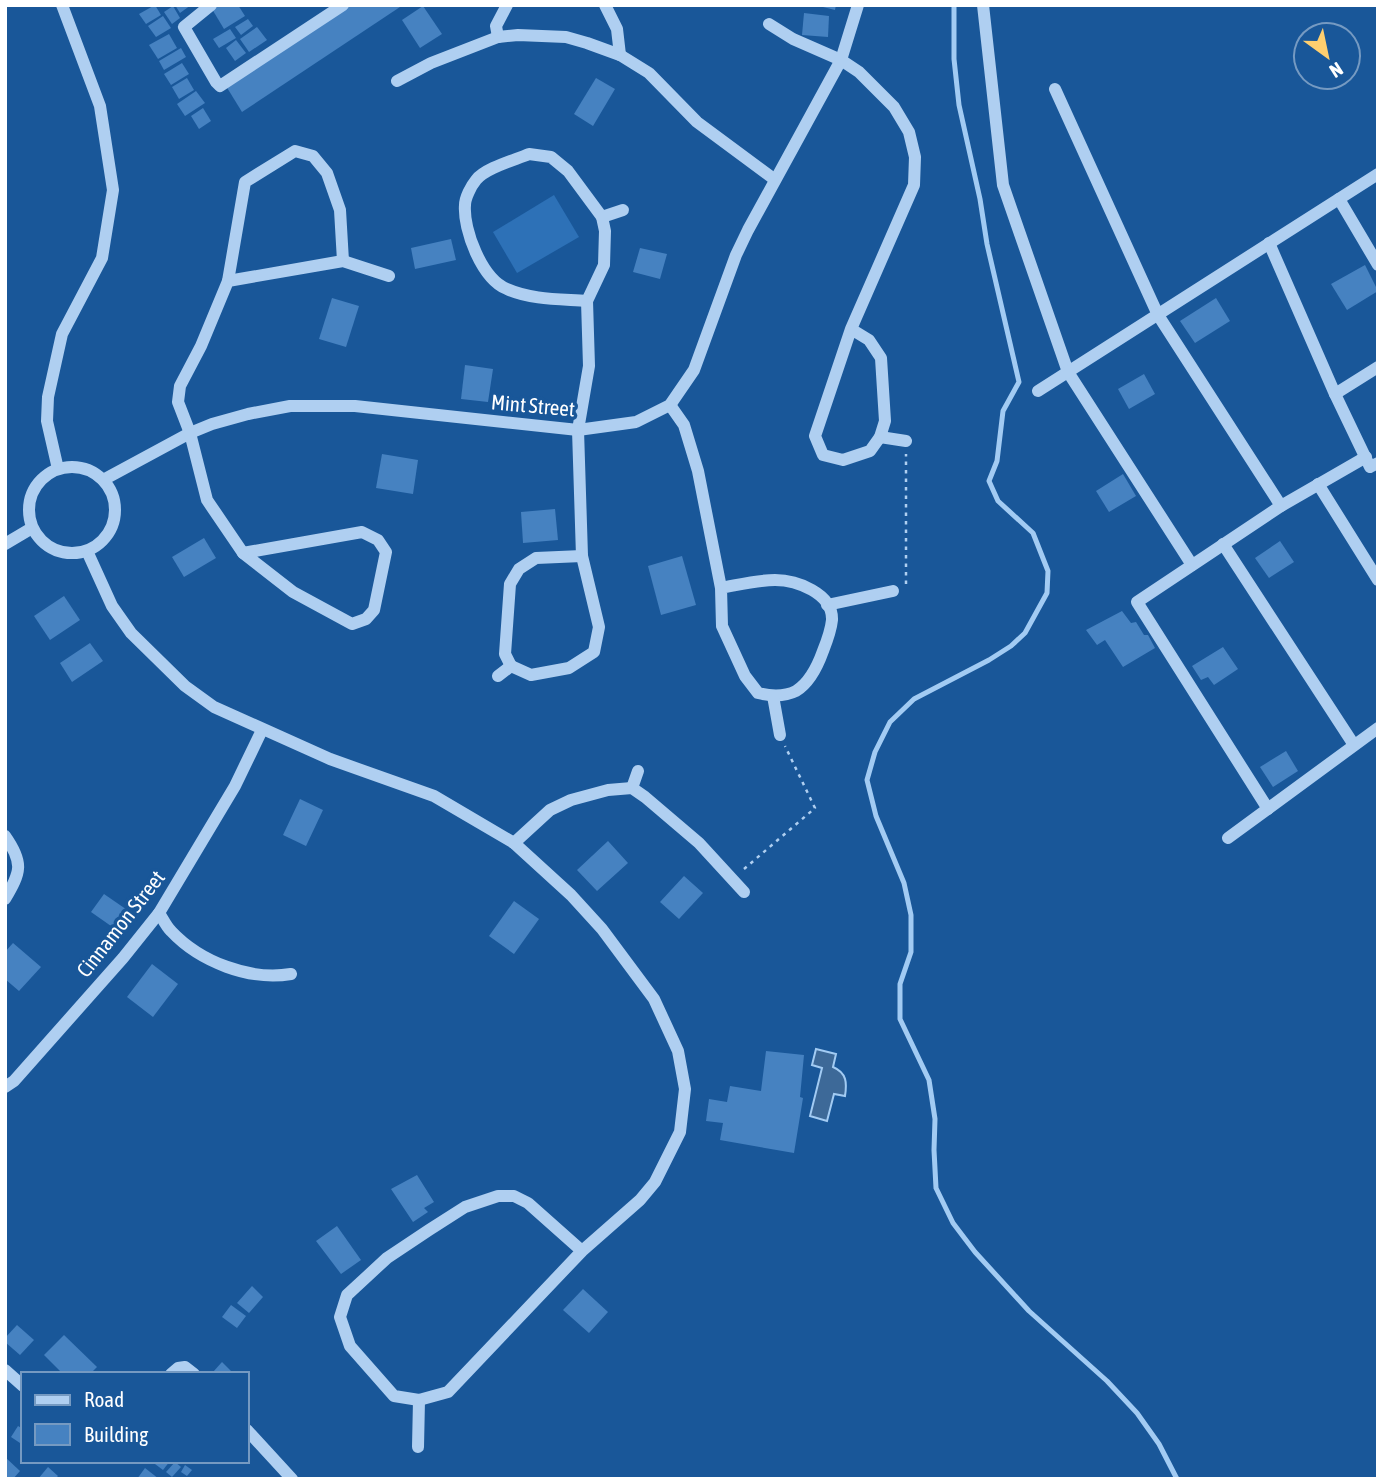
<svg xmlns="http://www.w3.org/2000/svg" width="1383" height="1484" font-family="'Asap Condensed',sans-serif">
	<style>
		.green { fill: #2d71b7 }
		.water { fill: #3d6998; stroke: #a2cbf3; stroke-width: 2 }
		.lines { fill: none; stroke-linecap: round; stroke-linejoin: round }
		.stream { stroke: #a2cbf3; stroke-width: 5 }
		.building { fill: #4682c1 }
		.path { stroke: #afcff1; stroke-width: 2.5; stroke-dasharray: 3.5 5; stroke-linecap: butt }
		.minor { stroke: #afcff1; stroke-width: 12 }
		.labels { text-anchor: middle; stroke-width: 7; stroke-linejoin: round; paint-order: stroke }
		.street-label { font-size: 21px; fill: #fff; stroke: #195799 }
	</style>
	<rect width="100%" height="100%" fill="#195799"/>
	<polygon class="green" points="554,195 579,237 517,273 493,232"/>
	<path class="water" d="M816,1049l20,5 -3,13c14,6 14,16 12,29l-11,-2 -7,27 -17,-5 12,-48 -10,-3z"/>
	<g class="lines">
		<polyline class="stream" points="954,5 954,59 959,105 980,199 987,244 1019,382 1003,411 997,461 989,481 998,501 1033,533 1048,571 1047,593 1025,633 1011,646 989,660 914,699 890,722 875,752 867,780 876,816 904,883 911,915 911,952 900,984 900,1019 929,1080 935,1119 934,1150 936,1188 953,1223 975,1252 1029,1311 1107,1381 1137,1413 1159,1444 1177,1479"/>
	</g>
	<g class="building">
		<polygon points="155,5 161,15 146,24 139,14"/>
		<polygon points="175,5 191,5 180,13"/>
		<polygon points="219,5 238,5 245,16 224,29 212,9"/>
		<polygon points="347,5 403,5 242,112 226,86"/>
		<polygon points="815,5 836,5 835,10"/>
		<polygon points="173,6 180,18 172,24 164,12"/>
		<polygon points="423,6 442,34 420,48 402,20"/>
		<polygon points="804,13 829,16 828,37 802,35"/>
		<polygon points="163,16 171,28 156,37 148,26"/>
		<polygon points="248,19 253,26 241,35 235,27"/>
		<polygon points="257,27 267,40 249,52 240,39"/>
		<polygon points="230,29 236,38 219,48 213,39"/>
		<polygon points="169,34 177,48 158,59 149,45"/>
		<polygon points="236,40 246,53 235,61 226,48"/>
		<polygon points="181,48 186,57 164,70 159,61"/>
		<polygon points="182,63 189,74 171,85 164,74"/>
		<polygon points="187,78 194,90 179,99 172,87"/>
		<polygon points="596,78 615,89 593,126 574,114"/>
		<polygon points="196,91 205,103 185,116 177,104"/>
		<polygon points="203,108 211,121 199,129 191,116"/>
		<polygon points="451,239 456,260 415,269 411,248"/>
		<polygon points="640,248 667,254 660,279 633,272"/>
		<polygon points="1365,265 1378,291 1347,310 1331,284"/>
		<polygon points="332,298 359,306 346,347 319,339"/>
		<polygon points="1216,298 1230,321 1195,343 1180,321"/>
		<polygon points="465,365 493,369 488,402 461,399"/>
		<polygon points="1144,374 1155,394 1129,409 1118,389"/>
		<polygon points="382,454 418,460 413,494 376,488"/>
		<polygon points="1123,474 1136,496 1109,512 1096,491"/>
		<polygon points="555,509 558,540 523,543 521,512"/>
		<polygon points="204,538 216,558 184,577 172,557"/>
		<polygon points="1280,541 1294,562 1269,578 1255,558"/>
		<polygon points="682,556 696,605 661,615 648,566"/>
		<polygon points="64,596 80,620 50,640 34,616"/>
		<polygon points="1122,611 1131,623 1136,622 1144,635 1148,635 1155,648 1123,667 1105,640 1097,645 1086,630"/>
		<polygon points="90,643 103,661 72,682 60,663"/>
		<polygon points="1223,647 1238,669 1214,685 1208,677 1201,680 1192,666"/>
		<polygon points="1286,751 1298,771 1273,787 1260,767"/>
		<polygon points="300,799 323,810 306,846 283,835"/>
		<polygon points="608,841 628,863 597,891 577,870"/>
		<polygon points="684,876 703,893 679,919 660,902"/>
		<polygon points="104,894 133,914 121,933 91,912"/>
		<polygon points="514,901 539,919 514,954 489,936"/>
		<polygon points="13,943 41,967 19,991 5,979 5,952"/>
		<polygon points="152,964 178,984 153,1017 127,997"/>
		<polygon points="766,1051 804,1055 800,1097 803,1098 794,1153 720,1140 723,1123 706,1121 709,1099 727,1102 730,1086 761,1091"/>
		<polygon points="417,1175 434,1202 424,1208 428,1212 413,1222 391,1189"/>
		<polygon points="337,1226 361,1260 341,1274 316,1241"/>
		<polygon points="252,1286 263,1297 249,1313 237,1303"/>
		<polygon points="583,1289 608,1312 589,1333 563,1310"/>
		<polygon points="231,1305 246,1316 237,1328 222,1317"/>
		<polygon points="17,1325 34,1340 20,1355 5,1342 5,1338"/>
		<polygon points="64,1335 97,1367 90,1374 63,1374 44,1355"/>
		<polygon points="222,1362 234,1374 215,1374 213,1372"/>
		<polygon points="18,1426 23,1429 23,1445 11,1437"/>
		<polygon points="5,1457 20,1471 13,1479 5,1479"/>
		<polygon points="151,1461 170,1461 163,1470"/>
		<polygon points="175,1462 181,1467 172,1477 166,1472"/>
		<polygon points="185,1465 192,1470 187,1476 181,1472"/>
		<polygon points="48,1467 58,1476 55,1479 38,1479"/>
		<polygon points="145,1468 159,1479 137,1479"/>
	</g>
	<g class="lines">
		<g class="path">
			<polyline points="906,584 906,454"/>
			<polyline points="744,869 815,808 785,746"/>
		</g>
		<g class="minor">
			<polyline points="211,5 184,27 216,82 220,86 343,5"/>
			<polyline points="605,5 617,29 620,55"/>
			<polyline points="983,5 1003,185 1068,372 1192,565"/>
			<polyline points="769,24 793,39 841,60 859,72 894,107 909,132 915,157 914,185 851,329 815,436 823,455 843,460 870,451 880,437 885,421 881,358 869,340 851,329"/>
			<polyline points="498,37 496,26 507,5"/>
			<polyline points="397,81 431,63 498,37 518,35 566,37 587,43 620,55 649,73 697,122 774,179"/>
			<polyline points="1055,89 1158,315 1281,506"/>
			<path d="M529,154l22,3 17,14 34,46 3,14 -1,34 -17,36c-27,-2 -55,-1 -80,-12 -25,-10 -44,-59 -42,-84 0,-7 6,-19 11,-25 9,-12 39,-20 53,-26z"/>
			<polyline points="1339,199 1378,265"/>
			<polyline points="602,217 623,210"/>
			<polyline points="1269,243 1335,394 1370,467 1378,463"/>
			<polyline points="228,281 245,182 295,151 313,156 327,173 340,210 343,261"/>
			<polyline points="1038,391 1378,174"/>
			<polyline points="1335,394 1378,367"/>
			<path d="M670,405l14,20 14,46 23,117 1,38 23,50 13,17c12,3 26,4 38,-2 13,-8 22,-26 27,-40 4,-10 8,-21 9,-31 1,-27 -36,-40 -57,-40 -18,0 -37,5 -54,8"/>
			<polyline points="880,437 906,441"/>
			<circle cx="72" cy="510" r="43"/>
			<polyline points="58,469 47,421 48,397 62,334 102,258 113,190 100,106 62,5"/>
			<polyline points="103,480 190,433 212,424 248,414 290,406 355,406 578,430 636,422 670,405 694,370 736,255 748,230 841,60 858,5"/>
			<polyline points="1318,484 1378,580"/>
			<polygon points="362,532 378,540 386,552 374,610 366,619 352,624 293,592 243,553"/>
			<polyline points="5,544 32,528"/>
			<polyline points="1223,544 1354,745"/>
			<polyline points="87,551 112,606 131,633 185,686 214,707 330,759 434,796 514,843 571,895 602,929 654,999 678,1051 685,1089 680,1132 655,1182 640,1200 582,1251 448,1392 419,1400 394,1396 350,1346 340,1317 347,1295 387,1258 429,1230 465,1207 498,1196 514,1196 528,1203 582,1251"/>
			<polyline points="243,553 207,500 190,433 178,402 180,386 201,346 228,281 343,261 389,276"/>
			<polyline points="827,605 893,591"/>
			<polyline points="511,666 531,675 569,668 594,652 599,627 582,556 578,430 589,366 587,301"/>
			<polyline points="511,666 505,654 510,584 519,569 536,558 582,556"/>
			<polyline points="498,676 511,666"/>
			<polyline points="773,696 780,735"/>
			<polyline points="632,788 638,771"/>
			<polyline points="1268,809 1137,602 1281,506 1366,457"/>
			<path d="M5,836c19,27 16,36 0,63"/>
			<polyline points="1228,838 1378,728"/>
			<polyline points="514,843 550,810 571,800 608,790 632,788 645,797 699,843 744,892"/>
			<path d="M159,913c4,6 7,13 12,18 29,31 79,50 120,43"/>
			<polyline points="5,1087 14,1081 123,958 159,913 235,786 262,730"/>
			<polyline points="5,1370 23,1386"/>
			<polyline points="171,1374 178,1368 185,1367 194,1374"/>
			<polyline points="247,1430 292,1479"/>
			<polyline points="418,1447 419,1400"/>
		</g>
	</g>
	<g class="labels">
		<g class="street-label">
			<text transform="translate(533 406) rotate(5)" y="7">Mint Street</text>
			<text transform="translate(121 924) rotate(-52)" y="7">Cinnamon Street</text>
		</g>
	</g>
	<rect width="1383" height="1484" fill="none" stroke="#ffffff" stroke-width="14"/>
	<rect x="21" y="1372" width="228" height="91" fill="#195799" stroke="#759ac2" stroke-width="2"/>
	<rect x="35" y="1395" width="35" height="10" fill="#afcff1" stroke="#759ac2" stroke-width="2"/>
	<text x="84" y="1407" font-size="21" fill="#ffffff">Road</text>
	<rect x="35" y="1424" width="35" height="21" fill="#4682c1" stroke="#759ac2" stroke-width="2"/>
	<text x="84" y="1442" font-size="21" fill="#ffffff">Building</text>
	<g transform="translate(1327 56) rotate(147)"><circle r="33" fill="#195799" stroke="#759ac2" stroke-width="2"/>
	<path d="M0-5L12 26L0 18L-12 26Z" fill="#ffcf6f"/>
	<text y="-10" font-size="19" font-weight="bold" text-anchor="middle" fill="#ffffff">N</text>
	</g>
</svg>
